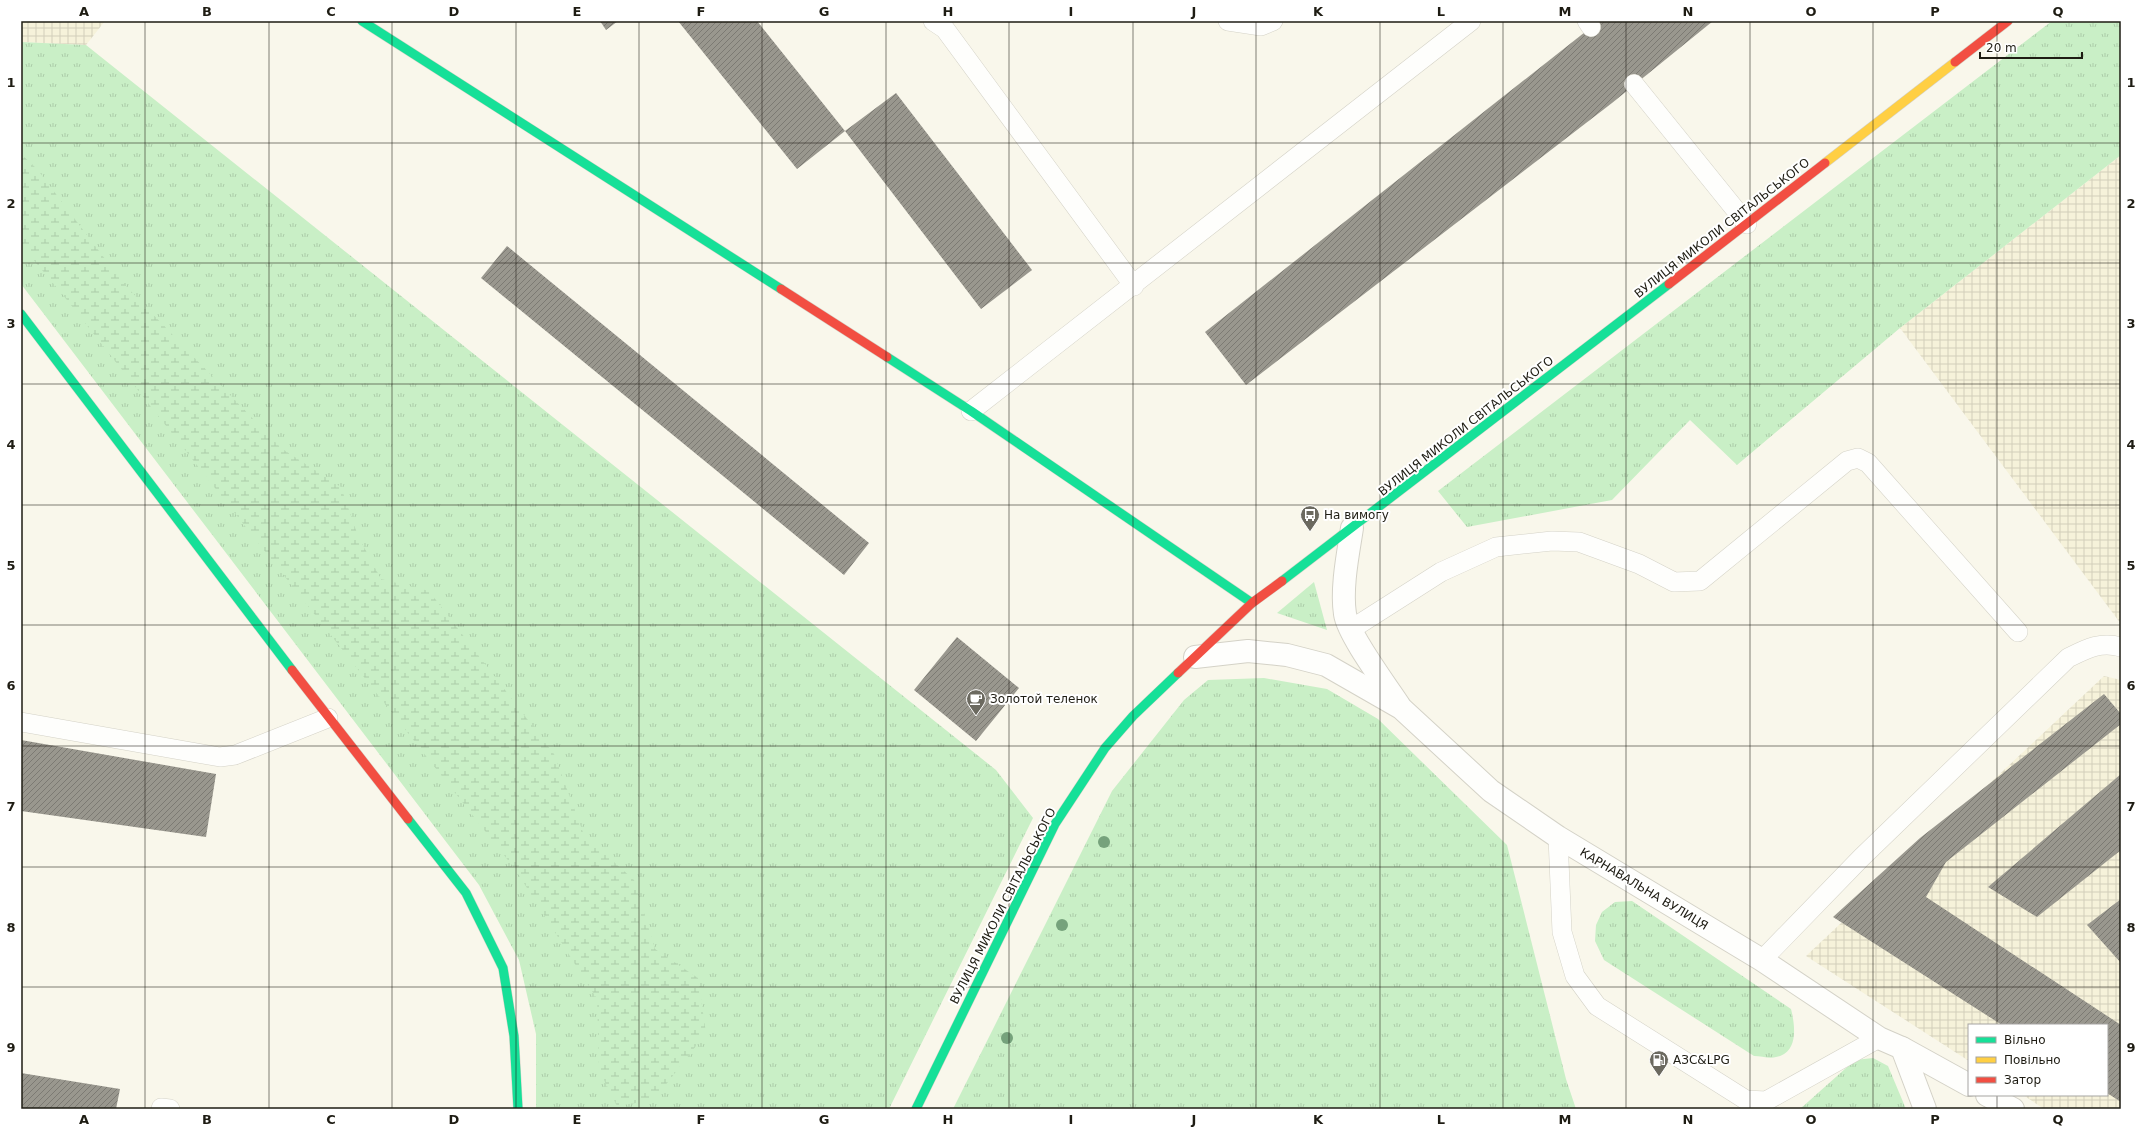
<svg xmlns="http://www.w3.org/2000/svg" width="2142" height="1130" font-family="'DejaVu Sans',sans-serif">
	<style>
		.industrial { fill: url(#industrial-grid) }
		.grass { fill: url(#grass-tufts) }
		.wetland { fill: url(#wetland-marsh) }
		.building { fill: url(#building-hatch) }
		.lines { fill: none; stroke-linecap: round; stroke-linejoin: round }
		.lane-casing { stroke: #d4d2c7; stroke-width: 20 }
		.street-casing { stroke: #d4d2c7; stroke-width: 24 }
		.fast-casing { stroke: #d4d2c7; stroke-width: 10 }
		.slow-casing { stroke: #d4d2c7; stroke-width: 10 }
		.jam-casing { stroke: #d4d2c7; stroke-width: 10 }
		.lane { stroke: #fefefc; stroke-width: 19 }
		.street { stroke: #fefefc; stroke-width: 22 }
		.fast { stroke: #16e098; stroke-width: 9 }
		.slow { stroke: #ffcf43; stroke-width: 9 }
		.jam { stroke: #f24e42; stroke-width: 9 }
		.tree { fill: #76a27c }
		.grid { fill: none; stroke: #1e1c13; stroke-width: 1; stroke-opacity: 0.55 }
		.labels { text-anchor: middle; stroke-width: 4; stroke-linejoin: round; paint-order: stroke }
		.street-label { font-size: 12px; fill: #1e1c13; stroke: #fff }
		.poi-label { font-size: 12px; fill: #1e1c13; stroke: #fff; text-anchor: start }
		.neatline { fill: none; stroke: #1e1c13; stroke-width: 1.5 }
		.grid-label { font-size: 13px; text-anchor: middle; font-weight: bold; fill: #1e1c13 }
	</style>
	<defs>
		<pattern id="industrial-grid" width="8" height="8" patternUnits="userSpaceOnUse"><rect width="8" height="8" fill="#f6f2da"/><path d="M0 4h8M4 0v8" fill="none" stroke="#d2cfba"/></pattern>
		<pattern id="grass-tufts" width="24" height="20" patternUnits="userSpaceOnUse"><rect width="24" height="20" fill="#c9efc6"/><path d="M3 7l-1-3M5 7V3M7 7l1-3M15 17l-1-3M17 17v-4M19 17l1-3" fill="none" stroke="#accca9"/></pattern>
		<pattern id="wetland-marsh" width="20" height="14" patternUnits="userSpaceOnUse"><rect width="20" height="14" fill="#c9efc6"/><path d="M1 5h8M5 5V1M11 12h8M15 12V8" fill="none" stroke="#accca9"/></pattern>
		<pattern id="building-hatch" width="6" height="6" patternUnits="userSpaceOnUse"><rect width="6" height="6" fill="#99978e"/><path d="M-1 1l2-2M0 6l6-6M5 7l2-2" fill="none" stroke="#7c7a73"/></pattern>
	</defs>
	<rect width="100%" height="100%" fill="#f9f7eb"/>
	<g class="industrial">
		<polygon points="21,21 105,21 86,45 21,42"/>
		<polygon points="2121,155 2121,624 1900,328"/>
		<polygon points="2104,676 2121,680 2121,1109 2044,1109 2023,1095 2107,1095 2107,1025 1969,1025 1969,1061 1806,956"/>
	</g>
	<g class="grass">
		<polygon points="2052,21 2121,21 2121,155 1900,328 1737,465 1690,420 1612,500 1467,527 1438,491"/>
		<polygon points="21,42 86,45 996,770 1033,818 889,1109 536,1109 536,1034 519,960 479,885 21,284"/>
		<polygon points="1314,582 1327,630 1277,613"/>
		<polygon points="1264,678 1327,689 1378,719 1507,845 1566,1079 1576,1109 953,1109 1112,791 1184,700 1208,680"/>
		<path d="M1632,901l159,108c4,16 8,44 -15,48 -6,2 -15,-1 -22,-1l-150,-96 -9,-19 1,-16 6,-13 13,-10z"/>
		<polygon points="1873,1058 1888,1066 1906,1109 1800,1109 1855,1060"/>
	</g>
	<polygon class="wetland" points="21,154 37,169 124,284 281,448 341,487 358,536 381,579 429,591 554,754 584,835 634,880 655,949 698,978 706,1033 654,1100 617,1106 599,1070 597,999 515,869 63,295 21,245"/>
	<g class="building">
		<polygon points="600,21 618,21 606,30"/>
		<polygon points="678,21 757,21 845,131 797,169"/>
		<polygon points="1599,21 1713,21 1612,103 1246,385 1205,332"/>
		<polygon points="896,93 1032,270 981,309 845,131"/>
		<polygon points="507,246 869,543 844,575 481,278"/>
		<polygon points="957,637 1019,688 976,741 914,690"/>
		<polygon points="2104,694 2121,714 2121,724 1946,862 1926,897 2121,1025 2121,1102 2107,1093 2107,1025 2002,1025 1833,917 1920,838"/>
		<polygon points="21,740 216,774 206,837 21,811"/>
		<polygon points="2121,774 2121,850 2037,917 1988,887"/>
		<polygon points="2121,899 2121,963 2087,925"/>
		<polygon points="21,1073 120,1089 116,1109 21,1109"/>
	</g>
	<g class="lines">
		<g class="lane-casing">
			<g id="lane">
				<polyline points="933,21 945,29 1134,286"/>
				<polyline points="1228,21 1261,26 1273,21"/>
				<polyline points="1587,21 1591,27"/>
				<polyline points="1634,84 1747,224"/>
				<polyline points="971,411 1471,21"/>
				<polyline points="1350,630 1441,572 1496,547 1552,541 1579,542 1639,564 1674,582 1700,581 1847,461 1858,458 1868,463 2018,632"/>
				<polyline points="21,722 220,757 235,755 328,718"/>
				<polyline points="1558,837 1562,932 1575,976 1597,1006 1746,1100 1766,1101 1879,1038"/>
				<path d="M1762,960l99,-102 207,-200c18,-9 32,-17 53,-11"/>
				<polyline points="161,1108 170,1109"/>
			</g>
		</g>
		<g class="street-casing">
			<g id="street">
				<path d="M1352,528c-4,26 -11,60 -7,86 3,21 41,71 54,91"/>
				<polyline points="1195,657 1248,651 1287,655 1326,665 1401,708 1491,791 1558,837 1762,960 1879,1038 1902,1048 1969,1085"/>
				<polyline points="1902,1048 1925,1109"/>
				<polyline points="1987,1095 2013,1109"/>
			</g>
		</g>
		<g class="fast-casing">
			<g id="fast">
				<polyline points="362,21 781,289"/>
				<polyline points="21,314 292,670"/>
				<polyline points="887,357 971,411 1252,603"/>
				<polyline points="1282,581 1669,284"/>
				<polyline points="408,819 466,893 503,968 514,1036 518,1109"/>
				<polyline points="916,1109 1055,824 1105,748 1133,716 1178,673"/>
			</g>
		</g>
		<g class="slow-casing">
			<polyline id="slow" points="1825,163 1955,62"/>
		</g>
		<g class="jam-casing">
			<g id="jam">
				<polyline points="1955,62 2008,21"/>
				<polyline points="1669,284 1825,163"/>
				<polyline points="781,289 887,357"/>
				<polyline points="292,670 408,819"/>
				<polyline points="1178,673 1252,603 1282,581"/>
			</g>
		</g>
		<use href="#lane" class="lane"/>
		<use href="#street" class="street"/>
		<use href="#fast" class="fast"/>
		<use href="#slow" class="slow"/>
		<use href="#jam" class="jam"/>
	</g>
	<g class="tree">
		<circle cx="1104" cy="842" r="6"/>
		<circle cx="1062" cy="925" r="6"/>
		<circle cx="1007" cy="1038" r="6"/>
	</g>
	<path class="grid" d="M145,21v1088M269,21v1088M392,21v1088M516,21v1088M639,21v1088M762,21v1088M886,21v1088M1009,21v1088M1133,21v1088M1256,21v1088M1380,21v1088M1503,21v1088M1626,21v1088M1750,21v1088M1873,21v1088M1997,21v1004M21,143h2100M21,263h2100M21,384h2100M21,505h2100M21,625h2100M21,746h2100M21,867h2100M21,987h2100M1997,1095v14"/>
	<defs>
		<g id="bus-pin" transform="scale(1)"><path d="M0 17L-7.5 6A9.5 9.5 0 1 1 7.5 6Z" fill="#6b695f" stroke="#fff"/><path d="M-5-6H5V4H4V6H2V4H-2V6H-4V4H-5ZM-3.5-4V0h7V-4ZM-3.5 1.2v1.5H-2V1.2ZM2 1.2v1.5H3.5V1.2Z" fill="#fff"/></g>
		<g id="cafe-pin" transform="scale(1)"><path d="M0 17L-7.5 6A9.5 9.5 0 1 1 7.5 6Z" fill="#6b695f" stroke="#fff"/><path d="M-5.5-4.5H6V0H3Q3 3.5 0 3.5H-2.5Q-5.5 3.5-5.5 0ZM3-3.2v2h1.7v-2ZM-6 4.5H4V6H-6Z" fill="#fff"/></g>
		<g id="fuel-pin" transform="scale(1)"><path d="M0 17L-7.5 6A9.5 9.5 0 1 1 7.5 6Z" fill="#6b695f" stroke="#fff"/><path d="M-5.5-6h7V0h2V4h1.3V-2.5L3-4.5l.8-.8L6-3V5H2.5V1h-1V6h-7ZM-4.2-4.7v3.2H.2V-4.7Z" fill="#fff"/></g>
	</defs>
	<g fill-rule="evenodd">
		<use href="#bus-pin" x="1310" y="515"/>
		<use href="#cafe-pin" x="976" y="699"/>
		<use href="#fuel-pin" x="1659" y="1060"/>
	</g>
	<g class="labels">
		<g class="street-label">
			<text transform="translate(1722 228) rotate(-38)" y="4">ВУЛИЦЯ МИКОЛИ СВІТАЛЬСЬКОГО</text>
			<text transform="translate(1466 426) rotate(-38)" y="4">ВУЛИЦЯ МИКОЛИ СВІТАЛЬСЬКОГО</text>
			<text transform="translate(1644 889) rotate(31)" y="4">КАРНАВАЛЬНА ВУЛИЦЯ</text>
			<text transform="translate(1003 906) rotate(-63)" y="4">ВУЛИЦЯ МИКОЛИ СВІТАЛЬСЬКОГО</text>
		</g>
		<g class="poi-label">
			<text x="1324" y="519">На вимогу</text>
			<text x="990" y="703">Золотой теленок</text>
			<text x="1673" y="1064">АЗС&amp;LPG</text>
		</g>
	</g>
	<rect width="2142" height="1130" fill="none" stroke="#ffffff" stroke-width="44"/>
	<rect x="1968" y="1024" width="140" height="72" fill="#ffffff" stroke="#a5a4a1"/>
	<rect x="1976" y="1037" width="20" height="6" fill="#16e098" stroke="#a5a4a1"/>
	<text x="2004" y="1044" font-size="12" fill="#1e1c13">Вільно</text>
	<rect x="1976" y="1057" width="20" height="6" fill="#ffcf43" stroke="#a5a4a1"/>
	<text x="2004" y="1064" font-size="12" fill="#1e1c13">Повільно</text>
	<rect x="1976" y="1077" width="20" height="6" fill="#f24e42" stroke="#a5a4a1"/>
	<text x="2004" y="1084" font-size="12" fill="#1e1c13">Затор</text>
	<path d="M1980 52v6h102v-6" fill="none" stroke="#1e1c13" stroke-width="2"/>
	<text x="1986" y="52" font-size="12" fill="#1e1c13" stroke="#ffffff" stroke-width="3" paint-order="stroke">20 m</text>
	<rect x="22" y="22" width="2098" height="1086" class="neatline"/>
	<g class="grid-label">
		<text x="84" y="16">A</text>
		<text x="207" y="16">B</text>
		<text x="331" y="16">C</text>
		<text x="454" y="16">D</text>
		<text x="577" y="16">E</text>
		<text x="701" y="16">F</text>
		<text x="824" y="16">G</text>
		<text x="948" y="16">H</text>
		<text x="1071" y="16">I</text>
		<text x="1194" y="16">J</text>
		<text x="1318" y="16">K</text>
		<text x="1441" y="16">L</text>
		<text x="1565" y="16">M</text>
		<text x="1688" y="16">N</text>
		<text x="1811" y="16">O</text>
		<text x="1935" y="16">P</text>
		<text x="2058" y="16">Q</text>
		<text x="11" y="87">1</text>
		<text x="2131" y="87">1</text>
		<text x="11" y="208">2</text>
		<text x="2131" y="208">2</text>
		<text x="11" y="328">3</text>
		<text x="2131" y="328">3</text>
		<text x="11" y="449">4</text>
		<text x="2131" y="449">4</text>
		<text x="11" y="570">5</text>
		<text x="2131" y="570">5</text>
		<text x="11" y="690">6</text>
		<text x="2131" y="690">6</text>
		<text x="11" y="811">7</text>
		<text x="2131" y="811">7</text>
		<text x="11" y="932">8</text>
		<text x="2131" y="932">8</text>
		<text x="11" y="1052">9</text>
		<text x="2131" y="1052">9</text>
		<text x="84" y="1124">A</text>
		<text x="207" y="1124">B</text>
		<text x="331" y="1124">C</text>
		<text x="454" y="1124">D</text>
		<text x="577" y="1124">E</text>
		<text x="701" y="1124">F</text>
		<text x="824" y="1124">G</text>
		<text x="948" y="1124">H</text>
		<text x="1071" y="1124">I</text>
		<text x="1194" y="1124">J</text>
		<text x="1318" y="1124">K</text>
		<text x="1441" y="1124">L</text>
		<text x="1565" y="1124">M</text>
		<text x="1688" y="1124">N</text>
		<text x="1811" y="1124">O</text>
		<text x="1935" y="1124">P</text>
		<text x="2058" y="1124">Q</text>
	</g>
</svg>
